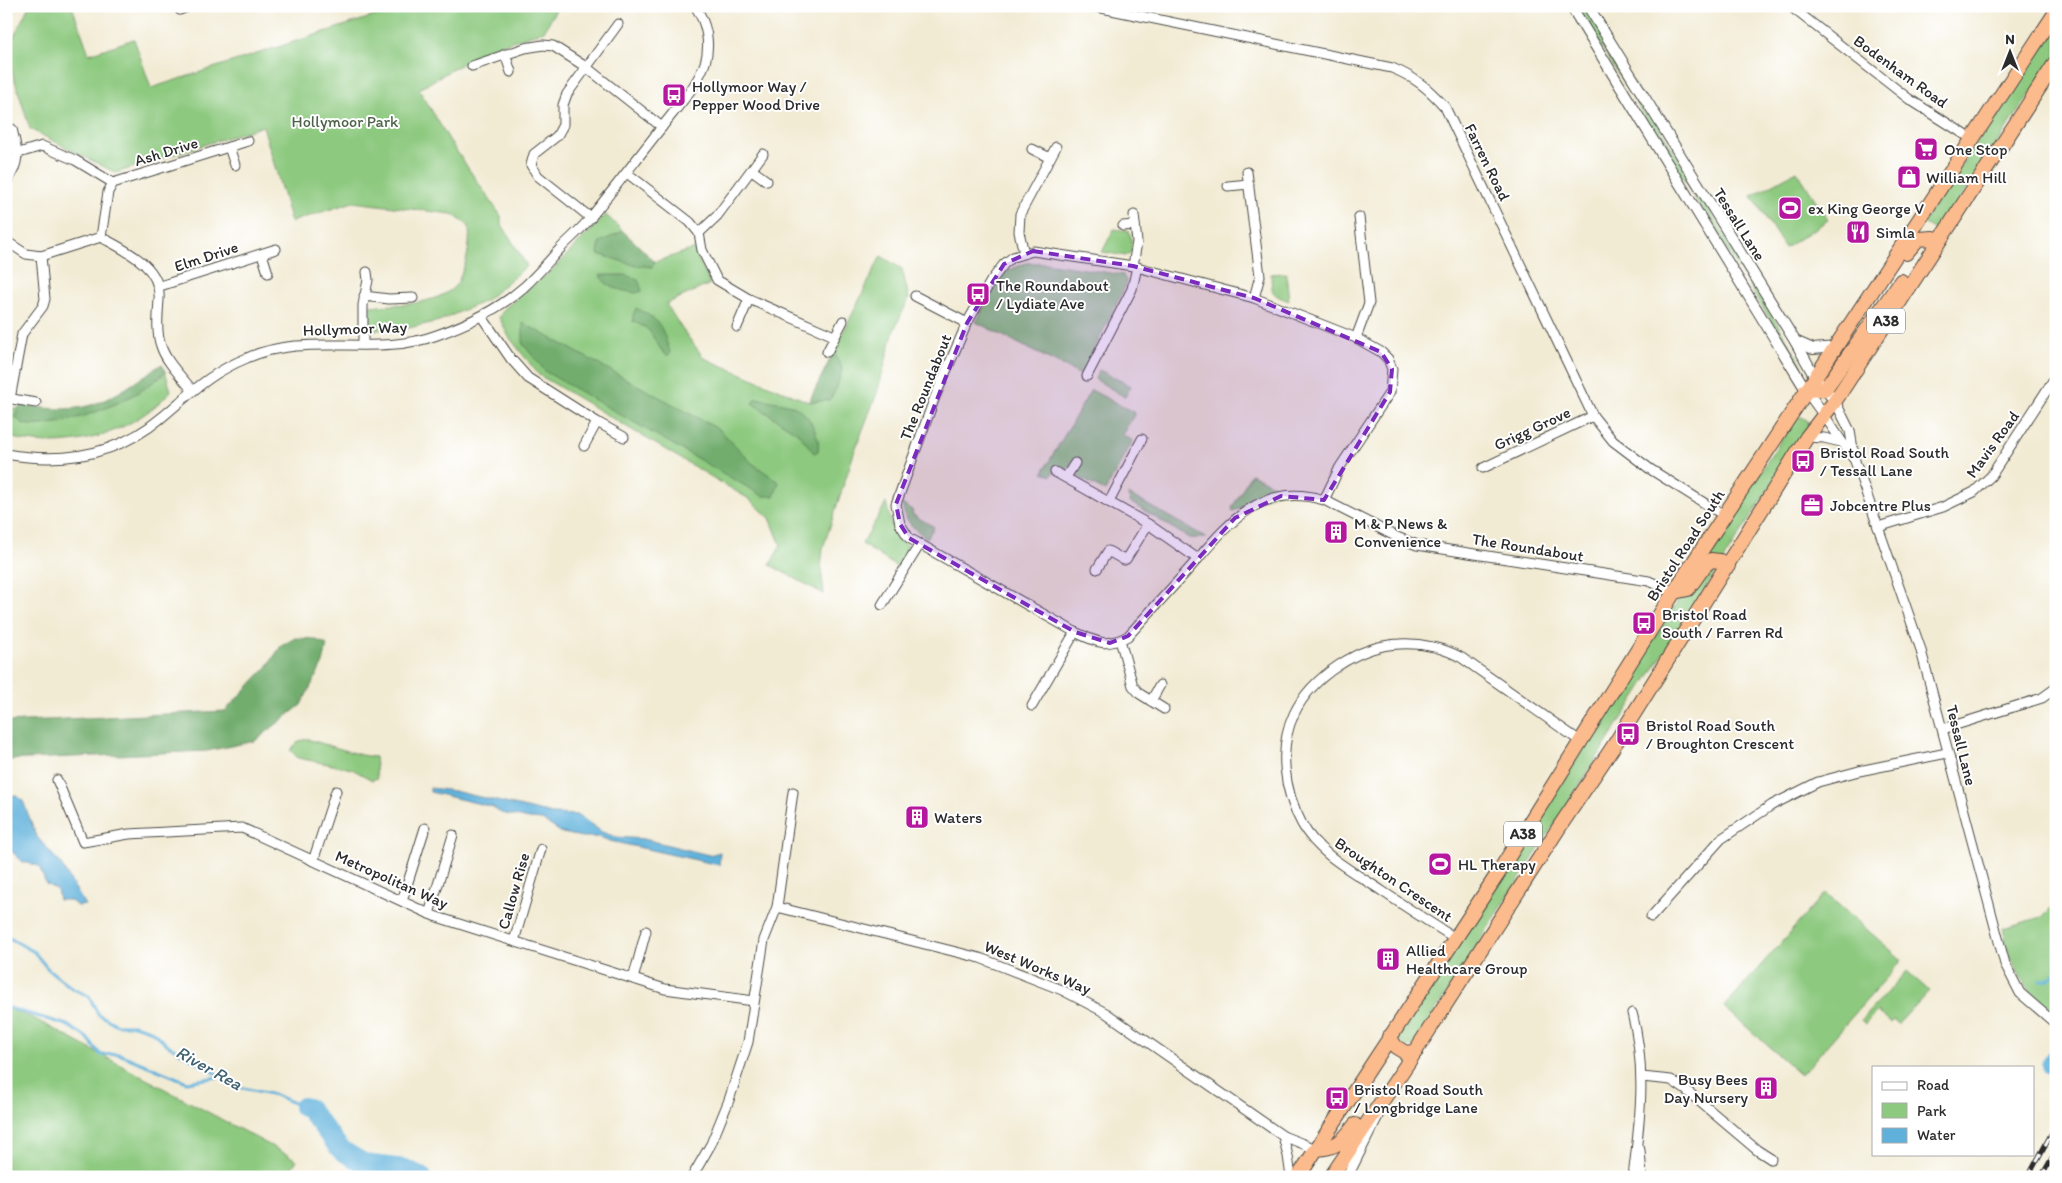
<svg xmlns="http://www.w3.org/2000/svg" width="2062" height="1183" font-family="Itim,sans-serif">
	<style>
		.green { fill: #8dc97f; stroke: #5c7a55 }
		.forest { fill: #72ad6e; stroke: #4e6c4c }
		.water { fill: #5fb1db; stroke: #456e83 }
		.lines { fill: none; stroke-linecap: round; stroke-linejoin: round }
		.stream { stroke: #5fb1db; stroke-width: 3 }
		.river { stroke: #5fb1db; stroke-width: 20 }
		.minor-casing { stroke: #494844; stroke-width: 11 }
		.tertiary-casing { stroke: #494844; stroke-width: 12 }
		.trunk-casing { stroke: #494844; stroke-width: 16 }
		.minor { stroke: #fff; stroke-width: 9 }
		.tertiary { stroke: #fff; stroke-width: 10 }
		.trunk { stroke: #fbbb8c; stroke-width: 14 }
		.rail-casing { stroke: #2b2b2b; stroke-width: 5 }
		.rail { stroke: #fff; stroke-width: 3; stroke-dasharray: 9; stroke-linecap: butt }
		.marked { fill: #7b2cbf; fill-opacity: 0.2; stroke: #7b2cbf; stroke-width: 4; stroke-dasharray: 10 6; stroke-linejoin: round }
		.labels { text-anchor: middle; stroke-width: 4; stroke-linejoin: round; paint-order: stroke }
		.shield { fill: #fff; stroke: #6b6b6b; stroke-width: 1 }
		.shield-label { font-size: 15px; font-weight: bold; fill: #2b2b2b }
		.street-label { font-size: 16px; fill: #2b2b2b; stroke: #fff }
		.poi-label { font-size: 16px; fill: #2b2b2b; stroke: #fff; text-anchor: start }
		.park-label { font-size: 16px; fill: #4d6248; stroke: #fff }
		.water-label { font-size: 18px; font-style: italic; fill: #406171; stroke: #fff }
	</style>
	<rect width="100%" height="100%" fill="#fff"/>
	<filter id="ink" filterUnits="userSpaceOnUse"><feTurbulence type="fractalNoise" baseFrequency=".02" numOctaves="2"/><feDisplacementMap in="SourceGraphic" scale="10" xChannelSelector="R" yChannelSelector="G"/><feConvolveMatrix kernelMatrix="1 2 1 2 8 2 1 2 1" color-interpolation-filters="sRGB"/></filter>
	<filter id="wash" filterUnits="userSpaceOnUse"><feTurbulence type="fractalNoise" baseFrequency=".0096" numOctaves="4" result="noise"/><feDisplacementMap in="SourceGraphic" scale="20" xChannelSelector="R" yChannelSelector="G"/><feGaussianBlur stdDeviation="1.12" result="paint"/><feColorMatrix in="noise" values="0 0 0 0 0 0 0 0 0 0 0 0 0 0 0 0 0 1.4 0 .05"/><feComposite in="paint" operator="in"/></filter>
	<g filter="url(#wash)">
		<rect width="100%" height="100%" fill="#f2ebd4"/>
		<g class="green">
			<path d="M29,6h43l17,48 45,-15 17,49 254,-82h153l-14,25 -59,19 -66,39 32,54 50,73v7l26,43 -42,35 -46,20 -30,7 -36,2 -4,-4 -1,-20c26,-1 69,0 88,-21 4,-5 6,-15 9,-21 4,-13 5,-25 4,-38l-17,-12 -99,-12 -62,20 -28,-96 -147,47 -86,-44 -24,-77z"/>
			<polygon points="1576,6 1587,6 1802,365 1800,368"/>
			<polygon points="2056,22 2056,55 1938,232 1923,223"/>
			<polygon points="1797,171 1828,220 1785,248 1752,196"/>
			<polygon points="606,215 655,262 694,249 710,284 666,304 682,329 704,358 809,402 881,256 902,269 909,298 894,330 877,393 855,450 823,548 821,569 824,594 770,565 781,545 770,518 749,499 539,375 509,337 499,317 505,308 552,270"/>
			<polygon points="1114,229 1129,231 1131,237 1132,251 1126,256 1102,252"/>
			<polygon points="1026,263 1045,263 1123,275 1127,283 1081,375 976,322 1003,273"/>
			<path d="M1286,273l3,28c-19,-7 -17,-8 -18,-27z"/>
			<polygon points="1099,370 1131,386 1125,397 1095,379"/>
			<path d="M165,371l6,20c-41,45 -107,63 -165,45v-27h12l-3,8 34,7 111,-46z"/>
			<polygon points="1091,390 1135,413 1122,435 1133,441 1105,491 1076,476 1081,465 1073,460 1066,471 1057,467 1051,476 1043,472"/>
			<polygon points="1802,417 1808,421 1809,426 1412,1047 1406,1047 1398,1039 1795,418"/>
			<polygon points="1251,474 1283,490 1233,511 1232,508"/>
			<polygon points="1128,494 1207,538 1189,538 1130,502"/>
			<polygon points="886,503 892,526 910,550 900,569 862,544"/>
			<path d="M902,504l10,6 1,5 21,12 -7,11c-14,-10 -22,-16 -25,-34z"/>
			<polygon points="307,739 361,755 375,757 377,778 372,780 352,769 298,758 290,750 299,741"/>
			<polygon points="1825,893 1902,960 1801,1075 1724,1007"/>
			<polygon points="2056,903 2056,1015 2026,987 2009,955 2003,928 2042,917"/>
			<polygon points="1907,971 1929,991 1898,1024 1894,1020 1891,1023 1877,1012 1865,1024 1861,1020"/>
			<polygon points="6,1008 33,1018 297,1160 286,1177 6,1177"/>
		</g>
		<g class="forest">
			<polygon points="623,231 655,262 652,267 634,265 598,254 600,242"/>
			<path d="M600,275h26l12,5 4,11 -6,2c-13,-2 -31,-5 -36,-18z"/>
			<path d="M636,308c26,13 25,18 34,44l-2,4 -6,-5 -14,-22 -15,-8v-6z"/>
			<polygon points="523,323 720,430 752,463 779,482 774,496 763,496 546,372 523,344"/>
			<polygon points="834,352 842,369 837,387 830,400 809,402"/>
			<path d="M162,364l3,7c-21,27 -107,61 -141,53 -3,-1 -6,-5 -9,-7l5,-12c22,3 49,7 71,0 25,-7 49,-27 71,-41z"/>
			<path d="M756,398c26,6 47,3 58,31 4,8 5,13 4,22l-4,2 -15,-19 -47,-31z"/>
			<polygon points="295,638 314,639 327,645 323,663 301,705 255,741 207,751 6,760 6,722 225,711 267,667 281,646"/>
		</g>
		<g class="water">
			<polygon points="430,788 454,791 552,814 578,815 602,832 616,837 644,839 709,855 720,852 719,865 610,841 599,837 582,837 562,833 542,820 529,819 501,813 493,807 430,792"/>
			<polygon points="17,795 23,801 37,837 60,863 85,905 77,906 70,900 59,900 57,890 46,884 39,866 23,862 6,846 6,796"/>
			<polygon points="753,1171 775,1177 737,1177 739,1172"/>
		</g>
		<g class="lines">
			<g class="stream">
				<polyline points="6,936 34,952 48,969 73,989 89,996 98,1014 117,1025 134,1025 150,1030 168,1045 239,1087 275,1095 303,1107"/>
				<polyline points="2040,980 2047,980 2056,973"/>
				<polyline points="6,1007 67,1025 86,1037 101,1055 119,1054 187,1082 218,1077"/>
			</g>
			<g class="river">
				<polyline points="2051,1065 2056,1057"/>
				<polyline points="303,1107 308,1108 341,1150 365,1164 405,1169 422,1177"/>
			</g>
		</g>
	</g>
	<g filter="url(#ink)">
		<g class="lines">
			<g class="minor-casing">
				<g id="minor">
					<path d="M1092,6l300,62c24,10 36,20 53,39l148,309 20,25 37,28 75,47"/>
					<polyline points="1790,6 1909,99 1972,139"/>
					<polyline points="180,10 189,6"/>
					<polyline points="505,54 511,72"/>
					<polyline points="472,66 525,48 543,45 553,46 586,67 662,127"/>
					<polyline points="229,147 235,165"/>
					<polyline points="1032,149 1050,158"/>
					<polyline points="19,153 42,146 75,160 113,183"/>
					<polyline points="752,170 767,181"/>
					<polyline points="1247,172 1260,276 1254,298"/>
					<polyline points="627,173 690,222 699,233 702,250 717,280 749,299 834,336"/>
					<path d="M6,183c15,-22 12,-31 6,-54"/>
					<polyline points="1228,186 1249,184"/>
					<polyline points="591,218 538,176 531,165 534,154 557,136 563,125 563,105 567,94 618,24"/>
					<polyline points="1123,226 1135,225"/>
					<polyline points="699,233 717,216 763,154"/>
					<polyline points="101,237 108,192 113,183 248,141"/>
					<path d="M6,241l20,13 15,2 60,-19c25,14 61,29 58,63 -1,14 -3,33 2,46 5,16 21,31 31,44"/>
					<polyline points="1024,253 1019,232 1020,214 1056,147"/>
					<polyline points="262,254 268,273"/>
					<polyline points="1133,266 1137,242 1134,215"/>
					<polyline points="160,286 276,249"/>
					<polyline points="364,296 389,299 413,298"/>
					<polyline points="915,296 967,323"/>
					<polyline points="482,317 511,359 528,378 597,422 584,446"/>
					<polyline points="737,327 749,299"/>
					<polyline points="1356,338 1369,303 1359,217"/>
					<polyline points="363,344 363,305 368,280 367,272"/>
					<polyline points="827,352 843,321"/>
					<polyline points="1087,376 1132,289 1137,267"/>
					<polyline points="6,398 36,403"/>
					<polyline points="10,399 22,334 43,306 45,299 41,256"/>
					<polyline points="1835,401 1850,431 1855,461 1920,647 2005,964 2020,993 2056,1024"/>
					<polyline points="1824,415 1853,458"/>
					<polyline points="597,422 624,437"/>
					<polyline points="1807,437 1824,438 1841,442"/>
					<path d="M6,454c57,10 110,2 155,-36 30,-25 49,-45 86,-60 61,-27 129,0 190,-23 31,-11 62,-26 87,-48 13,-12 24,-25 35,-37 10,-11 23,-21 32,-33 24,-29 47,-60 71,-90 16,-21 34,-39 43,-64 6,-20 1,-41 -10,-57"/>
					<polyline points="1483,468 1593,416"/>
					<polyline points="1055,472 1148,524 1198,559"/>
					<polyline points="1066,477 1075,463"/>
					<path d="M1324,500l16,-33 50,-75 2,-23 -4,-10 -7,-7 -25,-14 -102,-40 -121,-32 -100,-15 -20,6 -9,7 -13,17 -24,42 -32,74 -39,107 4,20 9,14 166,94c21,10 31,16 53,4 20,-22 40,-44 60,-66 38,-43 71,-90 136,-70l75,38 18,7 232,36 25,11"/>
					<polyline points="1109,502 1142,439"/>
					<polyline points="1878,527 1943,507 1974,492 1991,476 2056,376"/>
					<polyline points="1097,569 1108,551 1124,560 1126,559 1148,524"/>
					<polyline points="882,605 920,544"/>
					<polyline points="1120,640 1133,686 1140,694 1164,709"/>
					<polyline points="1151,701 1160,685"/>
					<polyline points="1032,706 1075,632"/>
					<polyline points="1943,729 2042,698 2056,688"/>
					<polyline points="57,780 83,842 129,834 242,828 434,916 665,989 754,1001"/>
					<polyline points="313,861 336,791"/>
					<polyline points="402,901 425,828"/>
					<polyline points="777,907 980,958 1062,990 1106,1013 1283,1136 1316,1149"/>
					<polyline points="429,914 453,835"/>
					<polyline points="1651,917 1721,839 1772,805 1818,782 1859,771 1947,753"/>
					<path d="M1455,938c-25,-15 -49,-31 -73,-47 -28,-19 -64,-37 -80,-67 -18,-33 -24,-76 -8,-110 17,-37 66,-69 106,-70 21,-1 44,4 62,14l118,83"/>
					<polyline points="514,941 541,849"/>
					<polyline points="633,979 646,931"/>
					<path d="M1632,1013c15,56 8,107 1,164"/>
					<polyline points="1642,1077 1671,1080 1686,1090 1757,1150 1771,1159"/>
					<polyline points="1283,1136 1288,1156 1291,1177"/>
					<polyline points="1640,1150 1642,1177"/>
					<polyline points="692,1177 711,1144 729,1100 748,1042 764,940 777,907 793,792"/>
				</g>
			</g>
			<g class="tertiary-casing">
				<g id="tertiary">
					<polyline points="1571,6 1806,390 1824,415"/>
					<polyline points="1588,6 1795,341 1816,379 1835,401"/>
					<polyline points="1795,341 1813,349 1836,347"/>
					<polyline points="1347,1177 1378,1115"/>
				</g>
			</g>
			<g class="trunk-casing">
				<g id="trunk">
					<polyline points="1906,253 1918,239 1933,238 1937,242"/>
					<polyline points="1806,390 1825,389 1901,281"/>
					<polyline points="1674,592 1688,589 1705,565 1711,560 1720,561 1728,566"/>
					<polyline points="1389,1037 1396,1047 1406,1053 1416,1051"/>
					<path d="M1316,1149c21,-1 27,-8 39,-24"/>
					<polyline points="1298,1177 1497,875 1674,592 2056,12"/>
					<polyline points="1331,1177 1409,1061 1560,826 1613,747 1807,437 1835,401 2056,62"/>
				</g>
			</g>
			<use href="#minor" class="minor"/>
			<use href="#tertiary" class="tertiary"/>
			<use href="#trunk" class="trunk"/>
			<g class="rail-casing">
				<g id="rail">
					<polyline points="2028,1177 2056,1125"/>
					<polyline points="2041,1177 2056,1151"/>
					<polyline points="2052,1177 2056,1170"/>
				</g>
			</g>
			<use href="#rail" class="rail"/>
		</g>
	</g>
	<path class="marked" d="M1033,251l100,15 121,32 127,54 11,17 -2,23 -66,108 -43,-4 -46,22 -107,118 -18,7 -35,-11 -166,-94 -9,-14 -4,-20 71,-181 37,-59z"/>
	<defs>
		<g id="bus-square" transform="scale(1.25)"><rect x="-9" y="-9" width="18" height="18" rx="4" fill="#b5179e" stroke="#fff"/><path d="M-5-6H5V4H4V6H2V4H-2V6H-4V4H-5ZM-3.5-4V0h7V-4ZM-3.5 1.2v1.5H-2V1.2ZM2 1.2v1.5H3.5V1.2Z" fill="#fff"/></g>
		<g id="supermarket-square" transform="scale(1.25)"><rect x="-9" y="-9" width="18" height="18" rx="4" fill="#b5179e" stroke="#fff"/><path d="M-6-5.5h2.5l.6 2H6L4.5 2H-2.5L-4.4-4H-6ZM-1.5 3.2a1.3 1.3 0 1 0 .1 0ZM3 3.2a1.3 1.3 0 1 0 .1 0Z" fill="#fff"/></g>
		<g id="shop-square" transform="scale(1.25)"><rect x="-9" y="-9" width="18" height="18" rx="4" fill="#b5179e" stroke="#fff"/><path d="M-5-2.5h2.3a2.7 3.5 0 0 1 5.4 0H5L5.5 6h-11ZM-1.5-2.5h3a1.5 2.3 0 0 0-3 0Z" fill="#fff"/></g>
		<g id="stadium-square" transform="scale(1.25)"><rect x="-9" y="-9" width="18" height="18" rx="4" fill="#b5179e" stroke="#fff"/><path d="M0-5a6.5 5 0 1 0 0 10a6.5 5 0 1 0 0-10ZM-3.5-1.8h7v3.6h-7Z" fill="#fff"/></g>
		<g id="restaurant-square" transform="scale(1.25)"><rect x="-9" y="-9" width="18" height="18" rx="4" fill="#b5179e" stroke="#fff"/><path d="M-5-6h1v4h1v-4h1v4h1v-4h1v5L-1.5 .5V6h-2V.5L-5-1ZM5-6V6H3V1.5H1.5Q1.5-4 5-6Z" fill="#fff"/></g>
		<g id="office-square" transform="scale(1.25)"><rect x="-9" y="-9" width="18" height="18" rx="4" fill="#b5179e" stroke="#fff"/><path d="M-6-3h4V-5.5h4V-3h4V5H-6ZM-1-4.5V-3h2v-1.5ZM-6 0V1H6V0Z" fill="#fff"/></g>
		<g id="building-square" transform="scale(1.25)"><rect x="-9" y="-9" width="18" height="18" rx="4" fill="#b5179e" stroke="#fff"/><path d="M-4-6H4V6H1V3H-1V6H-4ZM-2.5-4.3h1.7v1.8h-1.7ZM.8-4.3h1.7v1.8H.8ZM-2.5-1h1.7V.8h-1.7ZM.8-1h1.7V.8H.8Z" fill="#fff"/></g>
	</defs>
	<g fill-rule="evenodd">
		<use href="#bus-square" x="674" y="95"/>
		<use href="#supermarket-square" x="1926" y="149"/>
		<use href="#shop-square" x="1909" y="177"/>
		<use href="#stadium-square" x="1790" y="208"/>
		<use href="#restaurant-square" x="1858" y="232"/>
		<use href="#bus-square" x="978" y="294"/>
		<use href="#bus-square" x="1803" y="461"/>
		<use href="#office-square" x="1812" y="505"/>
		<use href="#building-square" x="1336" y="532"/>
		<use href="#bus-square" x="1644" y="623"/>
		<use href="#bus-square" x="1628" y="734"/>
		<use href="#building-square" x="917" y="817"/>
		<use href="#stadium-square" x="1440" y="864"/>
		<use href="#building-square" x="1388" y="959"/>
		<use href="#building-square" x="1766" y="1088"/>
		<use href="#bus-square" x="1337" y="1098"/>
	</g>
	<g class="labels">
		<g class="shield">
			<rect x="1867" y="308.5" width="38" height="25" rx="4"/>
			<rect x="1504" y="821.5" width="38" height="25" rx="4"/>
		</g>
		<g class="shield-label">
			<text x="1886" y="326">A38</text>
			<text x="1523" y="839">A38</text>
		</g>
		<g class="street-label">
			<text transform="translate(1901 71) rotate(36)" y="6">Bodenham Road</text>
			<text transform="translate(166 151) rotate(-17)" y="6">Ash Drive</text>
			<text transform="translate(1488 162) rotate(64)" y="6">Farren Road</text>
			<text transform="translate(1740 224) rotate(58)" y="6">Tessall Lane</text>
			<text transform="translate(206 256) rotate(-18)" y="6">Elm Drive</text>
			<text transform="translate(355 328) rotate(-2)" y="6">Hollymoor Way</text>
			<text transform="translate(925 387) rotate(-68)" y="6">The Roundabout</text>
			<text transform="translate(1532 428) rotate(-25)" y="6">Grigg Grove</text>
			<text transform="translate(1992 444) rotate(-54)" y="6">Mavis Road</text>
			<text transform="translate(1685 545) rotate(-57)" y="6">Bristol Road South</text>
			<text transform="translate(1528 547) rotate(9)" y="6">The Roundabout</text>
			<text transform="translate(1962 745) rotate(76)" y="6">Tessall Lane</text>
			<text transform="translate(392 879) rotate(24)" y="6">Metropolitan Way</text>
			<text transform="translate(1394 879) rotate(34)" y="6">Broughton Crescent</text>
			<text transform="translate(513 891) rotate(-74)" y="6">Callow Rise</text>
			<text transform="translate(1038 967) rotate(23)" y="6">West Works Way</text>
		</g>
		<g class="poi-label">
			<text x="692" y="92">Hollymoor Way /<tspan x="692" dy="18">Pepper Wood Drive</tspan></text>
			<text x="1944" y="155">One Stop</text>
			<text x="1926" y="183">William Hill</text>
			<text x="1808" y="214">ex King George V</text>
			<text x="1876" y="238">Simla</text>
			<text x="996" y="291">The Roundabout<tspan x="996" dy="18">/ Lydiate Ave</tspan></text>
			<text x="1820" y="458">Bristol Road South<tspan x="1820" dy="18">/ Tessall Lane</tspan></text>
			<text x="1830" y="511">Jobcentre Plus</text>
			<text x="1354" y="529">M &amp; P News &amp;<tspan x="1354" dy="18">Convenience</tspan></text>
			<text x="1662" y="620">Bristol Road<tspan x="1662" dy="18">South / Farren Rd</tspan></text>
			<text x="1646" y="731">Bristol Road South<tspan x="1646" dy="18">/ Broughton Crescent</tspan></text>
			<text x="934" y="823">Waters</text>
			<text x="1458" y="870">HL Therapy</text>
			<text x="1406" y="956">Allied<tspan x="1406" dy="18">Healthcare Group</tspan></text>
			<text x="1748" y="1085" text-anchor="end">Busy Bees<tspan x="1748" dy="18">Day Nursery</tspan></text>
			<text x="1354" y="1095">Bristol Road South<tspan x="1354" dy="18">/ Longbridge Lane</tspan></text>
		</g>
		<g class="park-label">
			<text x="345" y="127">Hollymoor Park</text>
		</g>
		<g class="water-label">
			<text transform="translate(209 1068) rotate(29)" y="6">River Rea</text>
		</g>
	</g>
	<rect width="2062" height="1183" fill="none" stroke="#fff" stroke-width="25"/>
	<rect x="1872" y="1066" width="162" height="90" fill="#ffffff" stroke="#aaaaaa"/>
	<rect x="1882" y="1082" width="25" height="8" fill="#ffffff" stroke="#aaaaaa"/>
	<text x="1917" y="1090" font-size="15" fill="#2b2b2b">Road</text>
	<rect x="1882" y="1103" width="25" height="15" fill="#8dc97f" stroke="#aaaaaa"/>
	<text x="1917" y="1116" font-size="15" fill="#2b2b2b">Park</text>
	<rect x="1882" y="1128" width="25" height="15" fill="#5fb1db" stroke="#aaaaaa"/>
	<text x="1917" y="1140" font-size="15" fill="#2b2b2b">Water</text>
	<g transform="translate(2010 52)" stroke="#ffffff" stroke-width="4" paint-order="stroke">
	<path d="M0-4L9 19L0 12L-9 19Z" fill="#2b2b2b"/>
	<text y="-8" font-size="14" font-weight="bold" text-anchor="middle" fill="#2b2b2b">N</text>
	</g>
</svg>
